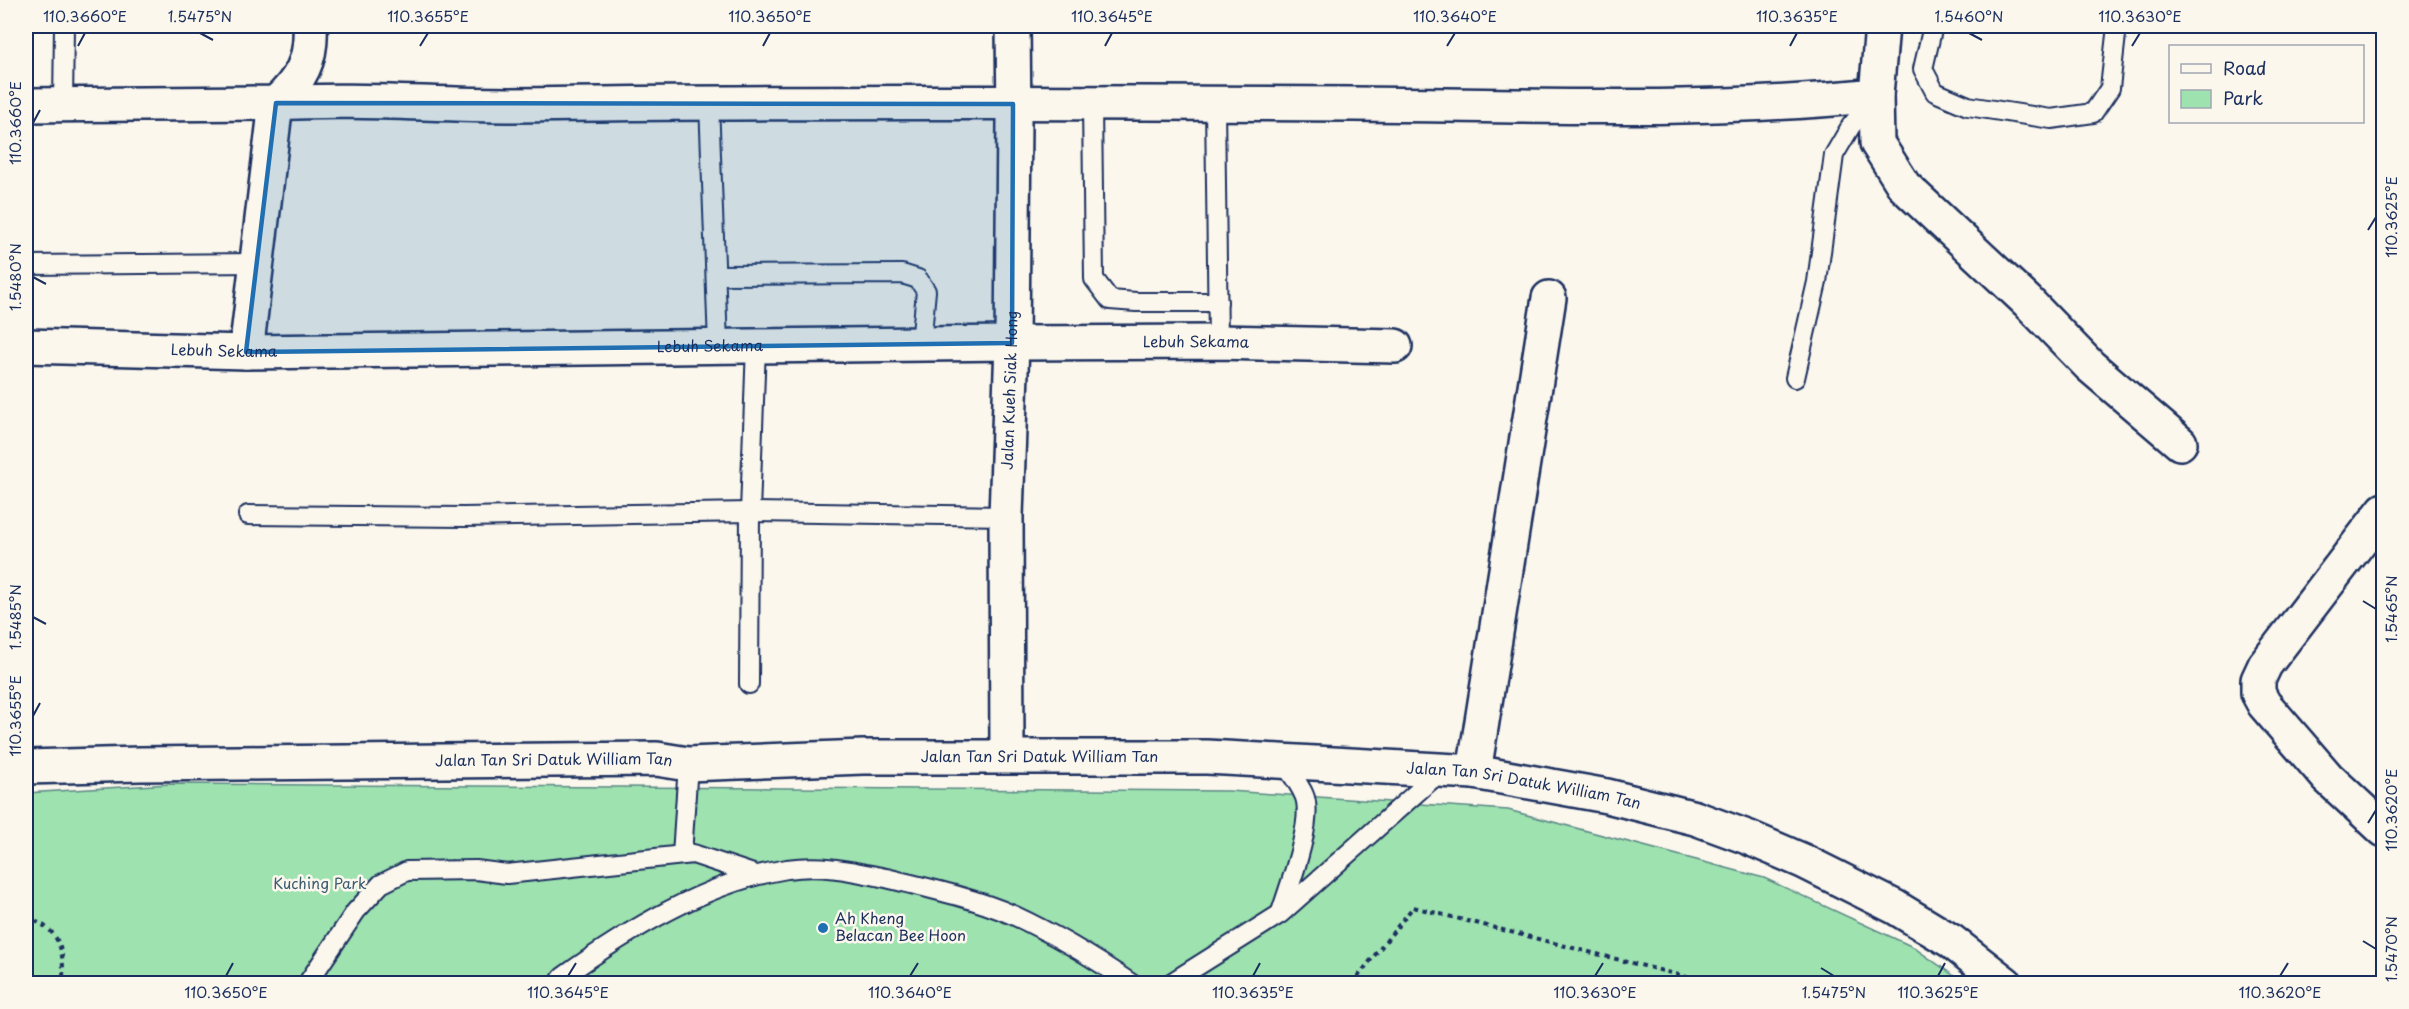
<svg xmlns="http://www.w3.org/2000/svg" width="2409" height="1009" font-family="'Playpen Sans',sans-serif">
	<style>
		.green { fill: #9de2af; stroke: #5c8886; stroke-width: 1.5 }
		.lines { fill: none; stroke-linecap: round; stroke-linejoin: round }
		.lane-casing { stroke: #1b2f5e; stroke-width: 22 }
		.street-casing { stroke: #1b2f5e; stroke-width: 38 }
		.secondary-casing { stroke: #1b2f5e; stroke-width: 38 }
		.path { stroke: #1b2f5e; stroke-width: 4; stroke-dasharray: 4.5 4.5; stroke-linecap: butt }
		.lane { stroke: #fbf7ec; stroke-width: 18 }
		.street { stroke: #fbf7ec; stroke-width: 33 }
		.secondary { stroke: #fbf7ec; stroke-width: 33 }
		.marked { fill: #1f6fb2; fill-opacity: 0.2; stroke: #1f6fb2; stroke-width: 4.5; stroke-linejoin: round }
		.ticks { fill: none; stroke: #1b2f5e; stroke-width: 2 }
		.poi-dot { fill: #1f6fb2; stroke: #fbf7ec; stroke-width: 2 }
		.labels { text-anchor: middle; stroke-width: 5; stroke-linejoin: round; paint-order: stroke }
		.street-label { font-size: 15px; fill: #1b2f5e; stroke: #fbf7ec }
		.park-label { font-size: 15px; fill: #3c5c72; stroke: #fbf7ec }
		.poi-label { font-size: 15px; fill: #1b2f5e; stroke: #fbf7ec; text-anchor: start }
		.neatline { fill: none; stroke: #1b2f5e; stroke-width: 2 }
		.ticks-label { font-size: 15px; text-anchor: middle; fill: #1b2f5e }
	</style>
	<rect width="100%" height="100%" fill="#fbf7ec"/>
	<filter id="ink" filterUnits="userSpaceOnUse"><feTurbulence type="fractalNoise" baseFrequency=".0167" numOctaves="2"/><feDisplacementMap in="SourceGraphic" scale="12" xChannelSelector="R" yChannelSelector="G"/><feConvolveMatrix kernelMatrix="1 2 1 2 8 2 1 2 1" color-interpolation-filters="sRGB"/></filter>
	<g filter="url(#ink)">
		<polygon class="green" points="170,784 1229,791 1508,810 1764,878 1913,947 1964,983 26,984 26,793"/>
		<g class="lines">
			<g class="lane-casing">
				<g id="lane">
					<polyline points="1933,26 1923,69 1935,92 1968,106 2051,119 2093,113 2110,88 2117,26"/>
					<polyline points="709,102 718,345"/>
					<polyline points="1092,103 1094,279 1110,300 1136,302 1218,302"/>
					<polyline points="1215,104 1218,342"/>
					<polyline points="63,105 64,26"/>
					<polyline points="26,265 258,263"/>
					<polyline points="716,275 902,274 918,279 926,291 921,344"/>
					<polyline points="1795,378 1817,282 1834,155 1851,126 1875,97"/>
					<polyline points="248,515 464,517 750,512 1006,516"/>
					<polyline points="749,684 750,512 756,345"/>
					<polyline points="682,855 688,764"/>
					<path d="M1281,912c8,-25 34,-93 23,-117 -5,-12 -15,-24 -22,-35"/>
					<polyline points="307,984 356,911 381,884 407,871 476,870 507,874 693,854 756,875"/>
					<path d="M558,984l5,-7c65,-47 144,-95 224,-108 36,-5 65,2 99,9 42,10 88,20 127,37 41,19 81,43 119,69"/>
					<polyline points="1169,984 1280,914 1441,771"/>
				</g>
			</g>
			<g class="street-casing">
				<g id="street">
					<polyline points="1882,26 1876,95 1877,143 1904,186 2027,301 2090,366 2180,443"/>
					<path d="M26,105l250,-2c78,-5 156,2 233,2 282,-4 564,-3 845,-1 174,1 349,9 522,-9"/>
					<path id="s1" d="M26,346l220,6 766,-9 206,-1 177,4"/>
					<path d="M246,352l30,-249c25,-23 36,-43 34,-77"/>
					<polyline points="2384,510 2265,665 2258,680 2258,693 2264,704 2328,778 2384,830"/>
					<polyline points="1474,772 1549,298"/>
				</g>
			</g>
			<g class="secondary-casing">
				<g id="secondary">
					<path id="s2" d="M1007,756l-1,-240 6,-173 2,-223 -1,-94"/>
					<path id="s3" d="M26,767l114,-3 517,-5 31,5 175,-7h344l267,15 133,24 88,22 52,19 56,24 92,46 56,34 55,43"/>
				</g>
			</g>
			<g class="path">
				<path d="M26,918c35,10 38,32 37,66"/>
				<polyline points="1352,984 1413,907 1714,984"/>
			</g>
			<use href="#lane" class="lane"/>
			<use href="#street" class="street"/>
			<use href="#secondary" class="secondary"/>
		</g>
	</g>
	<path class="marked" d="M276,103l737,1 -1,239 -766,9z"/>
	<path class="ticks" d="M200,33l13,7M1969,33l13,7M78,46l7,-13M420,46l8,-13M763,46l7,-13M1105,46l7,-13M1447,46l8,-13M1790,46l7,-13M2132,46l8,-13M33,123l7,-13M2368,230l8,-13M33,277l13,7M2363,601l13,8M33,617l13,7M33,716l7,-13M2368,823l8,-13M2363,941l13,8M1821,968l13,8M226,976l7,-13M568,976l8,-13M910,976l8,-13M1253,976l7,-13M1595,976l8,-13M1938,976l7,-13M2280,976l8,-13"/>
	<circle class="poi-dot" cx="823" cy="928" r="6"/>
	<g class="labels">
		<g class="street-label">
			<text dy="5" stroke="none"><textPath href="#s1" startOffset="1170">Lebuh Sekama</textPath></text>
			<text dy="5" stroke="none"><textPath href="#s1" startOffset="684">Lebuh Sekama</textPath></text>
			<text dy="5" stroke="none"><textPath href="#s1" startOffset="198">Lebuh Sekama</textPath></text>
			<text dy="5" stroke="none"><textPath href="#s2" startOffset="366">Jalan Kueh Siak Hong</textPath></text>
			<text dy="5" stroke="none"><textPath href="#s3" startOffset="1014">Jalan Tan Sri Datuk William Tan</textPath></text>
			<text dy="5" stroke="none"><textPath href="#s3" startOffset="528">Jalan Tan Sri Datuk William Tan</textPath></text>
			<text dy="5" stroke="none"><textPath href="#s3" startOffset="1500">Jalan Tan Sri Datuk William Tan</textPath></text>
		</g>
		<g class="park-label">
			<text x="320" y="889">Kuching Park</text>
		</g>
		<g class="poi-label">
			<text x="835" y="924">Ah Kheng<tspan x="835" dy="17">Belacan Bee Hoon</tspan></text>
		</g>
	</g>
	<rect width="2409" height="1009" fill="none" stroke="#fbf7ec" stroke-width="66"/>
	<rect x="2169" y="45" width="195" height="78" fill="#fbf7ec" stroke="#a1a7b3" stroke-width="1.5"/>
	<rect x="2181" y="64" width="30" height="9" fill="#fbf7ec" stroke="#a1a7b3" stroke-width="1.5"/>
	<text x="2223" y="75" font-size="18" fill="#1b2f5e">Road</text>
	<rect x="2181" y="90" width="30" height="18" fill="#9de2af" stroke="#a1a7b3" stroke-width="1.5"/>
	<text x="2223" y="105" font-size="18" fill="#1b2f5e">Park</text>
	<rect x="33" y="33" width="2343" height="943" class="neatline"/>
	<g class="ticks-label">
		<text x="85" y="22">110.3660°E</text>
		<text x="200" y="22">1.5475°N</text>
		<text x="428" y="22">110.3655°E</text>
		<text x="770" y="22">110.3650°E</text>
		<text x="1112" y="22">110.3645°E</text>
		<text x="1455" y="22">110.3640°E</text>
		<text x="1797" y="22">110.3635°E</text>
		<text x="1969" y="22">1.5460°N</text>
		<text x="2140" y="22">110.3630°E</text>
		<text transform="translate(16 123) rotate(-90)" y="5">110.3660°E</text>
		<text transform="translate(2392 217) rotate(-90)" y="5">110.3625°E</text>
		<text transform="translate(16 277) rotate(-90)" y="5">1.5480°N</text>
		<text transform="translate(2392 609) rotate(-90)" y="5">1.5465°N</text>
		<text transform="translate(16 617) rotate(-90)" y="5">1.5485°N</text>
		<text transform="translate(16 716) rotate(-90)" y="5">110.3655°E</text>
		<text transform="translate(2392 810) rotate(-90)" y="5">110.3620°E</text>
		<text transform="translate(2392 949) rotate(-90)" y="5">1.5470°N</text>
		<text x="226" y="998">110.3650°E</text>
		<text x="568" y="998">110.3645°E</text>
		<text x="910" y="998">110.3640°E</text>
		<text x="1253" y="998">110.3635°E</text>
		<text x="1595" y="998">110.3630°E</text>
		<text x="1834" y="998">1.5475°N</text>
		<text x="1938" y="998">110.3625°E</text>
		<text x="2280" y="998">110.3620°E</text>
	</g>
</svg>
